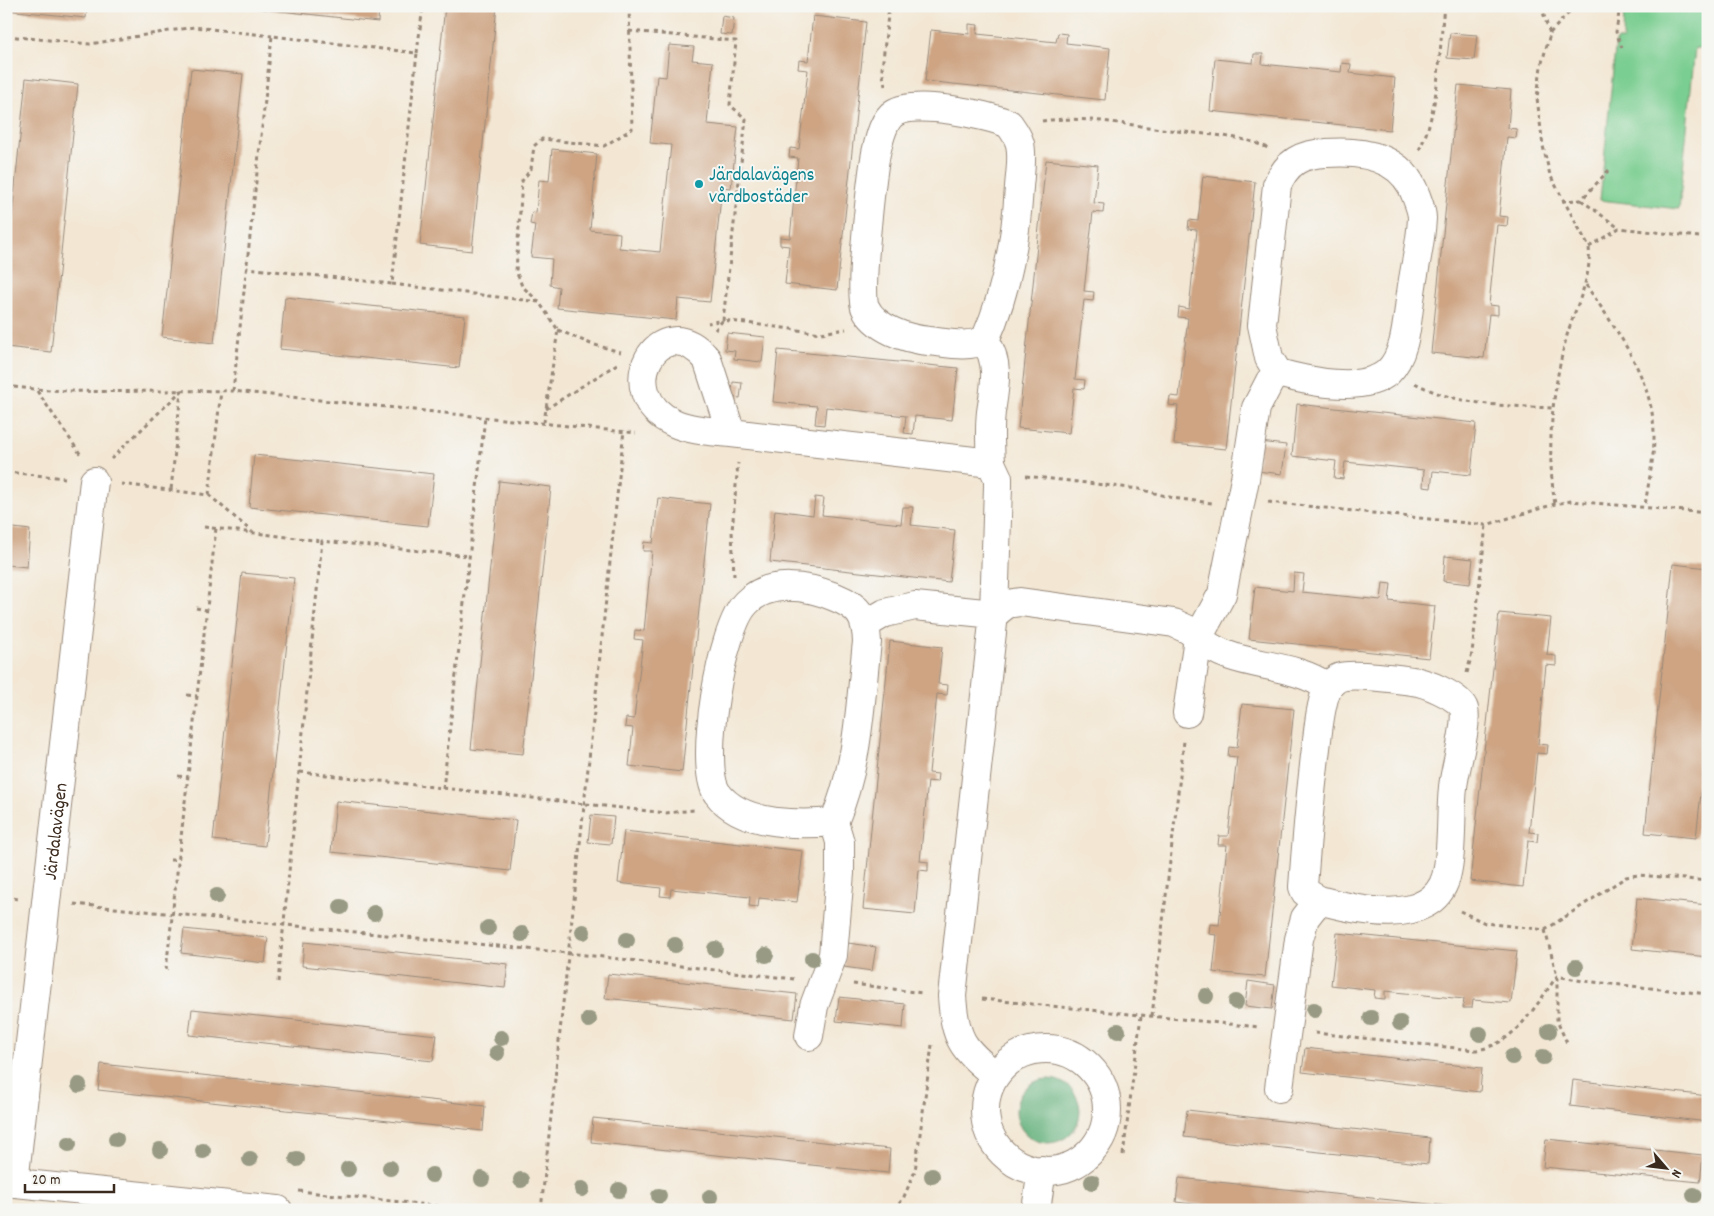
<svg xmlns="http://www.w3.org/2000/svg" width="1714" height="1216" font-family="Dekko,sans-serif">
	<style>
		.green { fill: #7ace91; stroke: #5a7c58 }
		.forest { fill: #63b17b; stroke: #4f6e4c }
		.building { fill: #cea483 }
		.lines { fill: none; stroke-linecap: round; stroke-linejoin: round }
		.minor-casing { stroke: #978879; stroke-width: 30 }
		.path { stroke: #978879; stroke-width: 3; stroke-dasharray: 4 4; stroke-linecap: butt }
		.minor { stroke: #fff; stroke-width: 28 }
		.tree { fill: #989a83 }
		.culture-dot { fill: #0f9aa8; stroke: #f6f6f2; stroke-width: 2 }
		.labels { text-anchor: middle; stroke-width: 4; stroke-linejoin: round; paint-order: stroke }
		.culture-label { font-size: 19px; fill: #0d838f; stroke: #f6f6f2; text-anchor: start }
		.street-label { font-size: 19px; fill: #3b2a1e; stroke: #f6f6f2 }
	</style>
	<rect width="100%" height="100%" fill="#f6f6f2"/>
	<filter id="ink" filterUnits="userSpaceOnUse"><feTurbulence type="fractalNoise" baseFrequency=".02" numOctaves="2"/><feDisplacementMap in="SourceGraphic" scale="10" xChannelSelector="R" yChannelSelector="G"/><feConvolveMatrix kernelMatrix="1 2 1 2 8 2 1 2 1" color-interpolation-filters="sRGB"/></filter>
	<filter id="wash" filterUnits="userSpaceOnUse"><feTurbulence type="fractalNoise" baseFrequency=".0096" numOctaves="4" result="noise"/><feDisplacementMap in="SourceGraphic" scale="20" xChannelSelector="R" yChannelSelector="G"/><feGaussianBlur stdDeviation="1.12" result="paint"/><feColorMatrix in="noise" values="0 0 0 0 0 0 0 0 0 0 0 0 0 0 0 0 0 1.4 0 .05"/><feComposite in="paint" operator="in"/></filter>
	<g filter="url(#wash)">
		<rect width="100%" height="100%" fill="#f3e7d4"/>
		<polygon class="green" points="1624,6 1708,6 1708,49 1695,48 1679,209 1600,200 1616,40 1623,40"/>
		<circle class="forest" cx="1048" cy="1111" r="32"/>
		<g id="blocks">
			<g class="building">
				<polygon points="6,6 87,6 86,18 6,10"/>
				<polygon points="236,6 379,6 378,22"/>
				<polygon points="445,6 497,6 472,251 420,245"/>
				<polygon points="722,16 734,18 732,35 720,34"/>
				<polygon points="813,16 866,22 837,290 785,284 789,246 780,245 780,237 790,238 798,158 789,157 790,148 799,149 808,70 798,69 799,60 808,61"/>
				<polygon points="969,24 978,25 977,34 1056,42 1058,33 1067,34 1066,43 1110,48 1105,100 925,81 931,30 969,34"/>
				<polygon points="1450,33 1477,35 1474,60 1447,58"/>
				<polygon points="669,45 694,47 692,60 713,62 707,124 738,127 731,188 722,187 710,302 678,299 676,320 557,308 559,287 550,285 552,259 531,257 535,225 530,224 532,212 536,213 539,180 549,181 552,149 597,154 590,230 620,233 619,248 660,252 671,145 650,143 657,76 666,77"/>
				<polygon points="1254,54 1263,54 1262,64 1341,72 1342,63 1351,64 1350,73 1395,78 1390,130 1210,111 1215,59 1253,63"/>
				<polygon points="191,69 243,74 214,343 162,337"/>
				<polygon points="26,78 78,84 51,352 6,347 6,275"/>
				<polygon points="1458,85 1511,90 1508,128 1517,129 1516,138 1507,137 1499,216 1508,217 1507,226 1497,225 1489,305 1498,306 1498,315 1489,314 1484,358 1431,353"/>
				<polygon points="1046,160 1098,165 1094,203 1104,204 1103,213 1093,212 1084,291 1094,292 1093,301 1084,300 1075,379 1085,380 1084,389 1074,388 1069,433 1018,428"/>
				<polygon points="1203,176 1255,182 1226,449 1174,444 1178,406 1169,405 1170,396 1179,397 1188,318 1178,317 1179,307 1189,309 1197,230 1188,229 1189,220 1198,221"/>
				<polygon points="285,297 465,316 459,368 280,349"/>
				<polygon points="727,333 765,337 762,362 734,359 735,351 725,350"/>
				<polygon points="778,350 958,368 952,420 915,416 913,434 904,433 906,416 826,407 824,425 815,424 817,406 773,402"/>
				<polygon points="733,382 742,383 740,398 731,397"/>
				<polygon points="1297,404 1476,423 1471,475 1433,471 1431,488 1423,487 1424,470 1345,462 1343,479 1334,478 1336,461 1292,456"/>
				<polygon points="1260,442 1286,445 1282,474 1257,471"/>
				<polygon points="254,455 434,474 428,526 249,507"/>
				<polygon points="499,481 551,487 523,754 471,749"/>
				<polygon points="815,497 824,498 822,515 901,524 903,507 913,507 911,525 955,530 949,582 770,562 775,510 813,515"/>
				<polygon points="658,498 710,504 682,772 629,766 633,728 625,727 626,718 634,719 643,640 634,639 635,630 644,631 652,551 643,551 644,542 653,543"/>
				<polygon points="6,527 30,530 27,567 6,565"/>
				<polygon points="1445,556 1473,559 1470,584 1443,581"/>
				<polygon points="1673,564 1708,568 1708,731 1696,838 1645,833"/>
				<polygon points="242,573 294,578 265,846 213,840"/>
				<polygon points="1294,573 1304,574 1302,592 1381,600 1383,583 1391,584 1389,601 1435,606 1429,658 1249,639 1255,587 1293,591"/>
				<polygon points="1499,613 1551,618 1547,655 1556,656 1556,666 1546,665 1538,744 1548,745 1547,754 1537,753 1529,832 1538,833 1537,842 1528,841 1523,887 1470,881"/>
				<polygon points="890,641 942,647 938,684 948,685 947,695 937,694 929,773 938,774 937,782 928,781 920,861 928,862 928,871 919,870 915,914 863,909"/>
				<polygon points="1242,704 1294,709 1265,977 1213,972 1217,935 1209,934 1210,924 1219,925 1227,845 1218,845 1219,836 1228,836 1237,757 1228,756 1229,747 1237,748"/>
				<polygon points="336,801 516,820 510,871 331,852"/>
				<polygon points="591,815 614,817 611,844 588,842"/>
				<polygon points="624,831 803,851 797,902 759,898 758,907 749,906 750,897 671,889 670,897 660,896 661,888 618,883"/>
				<polygon points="1637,898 1708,905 1708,957 1632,949"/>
				<polygon points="184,929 268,938 265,963 181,953"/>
				<polygon points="1337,933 1517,951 1511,1003 1473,1000 1472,1008 1463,1008 1464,999 1385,991 1385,999 1374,998 1375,990 1331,985"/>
				<polygon points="304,942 508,964 505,988 302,966"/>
				<polygon points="848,943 876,947 872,971 844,967"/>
				<polygon points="608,974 797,994 794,1019 605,998"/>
				<polygon points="1248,981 1275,985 1272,1009 1245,1006"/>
				<polygon points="839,997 905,1004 903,1028 836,1021"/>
				<polygon points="192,1009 437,1035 433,1061 189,1035"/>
				<polygon points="1305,1048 1482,1068 1480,1092 1302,1072"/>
				<polygon points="101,1064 485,1106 483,1131 98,1090"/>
				<polygon points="1573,1080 1708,1096 1708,1122 1570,1106"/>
				<polygon points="1187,1110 1430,1138 1428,1164 1184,1137"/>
				<polygon points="593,1118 890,1149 888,1173 591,1142"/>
				<polygon points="1546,1139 1703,1155 1700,1182 1543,1167"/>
				<polygon points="1179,1178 1468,1208 1468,1210 1245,1210 1176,1202"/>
			</g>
		</g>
	</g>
	<g filter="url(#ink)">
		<use href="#blocks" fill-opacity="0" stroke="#978879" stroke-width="1"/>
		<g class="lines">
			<g class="minor-casing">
				<g id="minor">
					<path d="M985,340c-17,8 -37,3 -56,1 -22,-2 -54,-12 -64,-34 -7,-14 7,-132 11,-154 3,-12 7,-33 18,-40 21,-14 93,2 115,11 5,7 9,12 11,20 3,14 0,29 -1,43 -3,53 -12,104 -34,153 15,24 10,45 6,72 -2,17 -1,34 0,51"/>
					<path d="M1278,373l-9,-15 -7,-33 15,-140c10,-23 24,-31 49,-32 38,-3 77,4 90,43 3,8 6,15 6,22 -1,25 -8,51 -11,75 -4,24 -4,61 -23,79 -25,22 -81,9 -110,1l-8,8 -14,27 -11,71 -23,115 -24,44c37,32 88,21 130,49"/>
					<path d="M731,433c-19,-2 -39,-2 -57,-10 -64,-29 -15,-120 33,-64l24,74 260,30 7,15v8l-4,128 -79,-8 -30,7 -19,11"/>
					<path d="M809,1036l5,-30 19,-51 7,-82v-31l-6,-20c-35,3 -93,4 -117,-29 -19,-28 4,-165 29,-190 23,-24 62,-17 89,-6 25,10 31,20 32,45 -7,62 -8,121 -33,180"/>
					<circle cx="1046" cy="1110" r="61"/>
					<path d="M995,1075c-33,-27 -40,-35 -43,-79l42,-382 13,-10 13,-2 154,21 15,7 9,8 -11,75"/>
					<path d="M1279,1088l20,-149 6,-21 14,-18c36,10 112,29 127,-23 7,-27 4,-62 7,-90 2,-20 15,-61 11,-78 -4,-13 -40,-27 -52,-28 -15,-2 -58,-8 -71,-4 -5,1 -12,8 -14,12 -8,20 -9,46 -12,67 -5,44 -9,87 -12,131l2,5 14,8"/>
					<polyline points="6,1182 278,1210"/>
					<path id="s1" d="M14,1183l80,-702"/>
					<polyline points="1036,1210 1042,1170"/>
				</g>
			</g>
			<g class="path">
				<path d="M1541,6l9,28 -9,32 -4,32 6,48 7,29 39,72c3,34 -15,61 -23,92 -14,52 -20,112 -11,165"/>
				<polyline points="1620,6 1616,32 1622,48"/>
				<polyline points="629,31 736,41 730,105 746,119 723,320 708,323"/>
				<polyline points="1550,33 1575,6"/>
				<polyline points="7,36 90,44 194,27 272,36"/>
				<polyline points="6,45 7,36"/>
				<polyline points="417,53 423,6"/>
				<polyline points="885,86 882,69 889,6"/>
				<path d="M1042,121c43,-6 92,5 135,10 30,4 64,4 91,17"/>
				<path d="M1419,150c21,-40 20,-99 25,-144"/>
				<polyline points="1581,200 1619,228"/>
				<polyline points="1562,201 1581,200 1609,170"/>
				<polyline points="1589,247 1619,228 1708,238"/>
				<polyline points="392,284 539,302 558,330 544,422"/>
				<path d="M1586,285c30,44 69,96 68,152 0,23 -6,47 -9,69"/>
				<polyline points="539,302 522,286 516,271 522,181 531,169 534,146 542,139 604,146 632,129 629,6"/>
				<polyline points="558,330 591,344 621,352"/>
				<polyline points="715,330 723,320 821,333 846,329"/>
				<path d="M1415,383c42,23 92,23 139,25"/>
				<path d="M6,386c76,10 151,3 227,5l403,42"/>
				<polyline points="37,391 81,455"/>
				<polyline points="233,391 272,36 417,53 392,284 247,268"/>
				<polyline points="546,409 617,364"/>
				<polyline points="111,459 181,391 171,490"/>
				<polyline points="6,472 65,478"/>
				<polyline points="1026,476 1139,489 1173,498 1212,503"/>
				<polyline points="121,484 209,495 252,532"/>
				<polyline points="209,495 221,391"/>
				<polyline points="1268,502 1486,525 1555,504 1571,501 1708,513"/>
				<polyline points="204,527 322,541"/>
				<polyline points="734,576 732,531 738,463"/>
				<polyline points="196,608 206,610"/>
				<polyline points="1467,673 1472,653 1486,525"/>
				<polyline points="187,695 197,696"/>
				<polyline points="300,772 666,813 694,810"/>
				<polyline points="178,776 187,777"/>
				<polyline points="443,789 485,417"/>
				<polyline points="170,860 178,860"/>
				<polyline points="6,897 18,899"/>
				<polyline points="74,904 568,953 794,979"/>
				<polyline points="1460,911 1485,923 1545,930 1626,877 1638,875 1708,881"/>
				<polyline points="1545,930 1557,976 1557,1021 1567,1043"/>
				<polyline points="166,970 216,528"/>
				<polyline points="278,982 322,541 470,556"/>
				<polyline points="853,984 923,993"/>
				<polyline points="982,999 1259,1027"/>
				<polyline points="1152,1016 1184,741"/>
				<path d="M1315,1033l160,17c38,-3 62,-46 82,-74l26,5 125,13"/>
				<polyline points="1123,1155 1141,1016"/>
				<polyline points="299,1191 475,1210"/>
				<polyline points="541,1210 624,430"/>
				<polyline points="894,1210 903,1199 915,1171 932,1045"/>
			</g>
			<use href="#minor" class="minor"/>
		</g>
		<g class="tree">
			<circle cx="217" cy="896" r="8"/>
			<circle cx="341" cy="907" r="8"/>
			<circle cx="374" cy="913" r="8"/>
			<circle cx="488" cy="928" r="8"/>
			<circle cx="583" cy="932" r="8"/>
			<circle cx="522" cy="934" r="8"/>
			<circle cx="627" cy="940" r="8"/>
			<circle cx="675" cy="945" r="8"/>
			<circle cx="715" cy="949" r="8"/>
			<circle cx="766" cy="955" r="8"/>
			<circle cx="812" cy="959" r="8"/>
			<circle cx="1576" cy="967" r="8"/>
			<circle cx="1206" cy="996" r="8"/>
			<circle cx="1236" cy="1002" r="8"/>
			<circle cx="1314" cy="1010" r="8"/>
			<circle cx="1371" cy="1018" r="8"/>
			<circle cx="589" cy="1020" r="8"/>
			<circle cx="1400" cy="1023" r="8"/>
			<circle cx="1118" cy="1031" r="8"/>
			<circle cx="1549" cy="1031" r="8"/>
			<circle cx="1480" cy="1034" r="8"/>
			<circle cx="501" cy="1038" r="8"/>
			<circle cx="497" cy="1053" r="8"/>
			<circle cx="1512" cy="1057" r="8"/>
			<circle cx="1543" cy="1057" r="8"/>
			<circle cx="79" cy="1085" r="8"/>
			<circle cx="116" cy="1139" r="8"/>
			<circle cx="69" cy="1144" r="8"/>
			<circle cx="160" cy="1150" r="8"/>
			<circle cx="203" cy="1151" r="8"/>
			<circle cx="250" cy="1159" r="8"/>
			<circle cx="297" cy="1159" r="8"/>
			<circle cx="390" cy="1168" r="8"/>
			<circle cx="348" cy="1169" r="8"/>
			<circle cx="432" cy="1175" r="8"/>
			<circle cx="932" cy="1176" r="8"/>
			<circle cx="482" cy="1179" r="8"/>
			<circle cx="521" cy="1180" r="8"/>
			<circle cx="1092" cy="1182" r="8"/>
			<circle cx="582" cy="1189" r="8"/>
			<circle cx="619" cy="1190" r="8"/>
			<circle cx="1694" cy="1195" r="8"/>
			<circle cx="659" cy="1196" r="8"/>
			<circle cx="710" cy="1197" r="8"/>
		</g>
	</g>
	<circle class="culture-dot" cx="699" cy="184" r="5"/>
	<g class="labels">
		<g class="culture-label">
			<text x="709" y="180">Järdalavägens<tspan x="709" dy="22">vårdbostäder</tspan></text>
		</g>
		<g class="street-label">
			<text dy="7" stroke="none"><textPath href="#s1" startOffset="354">Järdalavägen</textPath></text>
		</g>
	</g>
	<rect width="1714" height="1216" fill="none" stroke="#f6f6f2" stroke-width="25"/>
	<g transform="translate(1666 1168) rotate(118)" stroke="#f6f6f2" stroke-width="4" paint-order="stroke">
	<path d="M0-4L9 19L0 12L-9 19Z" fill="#3b2a1e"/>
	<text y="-8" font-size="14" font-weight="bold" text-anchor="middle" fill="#3b2a1e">N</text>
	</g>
	<path d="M25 1184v8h89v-8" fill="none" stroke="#3b2a1e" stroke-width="2.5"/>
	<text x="32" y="1184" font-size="15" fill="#3b2a1e" stroke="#f6f6f2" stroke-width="4" paint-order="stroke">20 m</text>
</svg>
